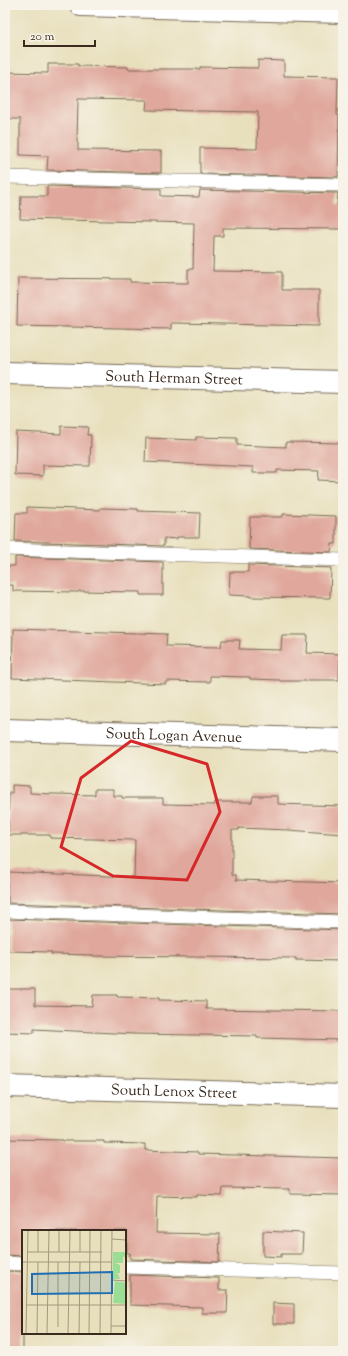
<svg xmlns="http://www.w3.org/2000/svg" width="348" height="1356" font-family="'Sorts Mill Goudy',serif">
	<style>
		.building { fill: #e0a79c }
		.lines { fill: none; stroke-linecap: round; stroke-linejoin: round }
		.service-casing { stroke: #786a56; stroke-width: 14 }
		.minor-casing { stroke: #786a56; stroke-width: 24 }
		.tertiary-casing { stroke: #786a56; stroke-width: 24 }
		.service { stroke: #fff; stroke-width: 13 }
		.minor { stroke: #fff; stroke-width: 22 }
		.tertiary { stroke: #fff; stroke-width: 22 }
		.marked { fill: none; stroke: #d62828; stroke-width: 3; stroke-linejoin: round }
		.labels { text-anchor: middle; stroke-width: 3; stroke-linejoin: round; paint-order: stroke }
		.street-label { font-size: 15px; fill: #3b2a1e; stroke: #f7f3e8 }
		.inset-road { fill: none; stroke: #a3977d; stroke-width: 1 }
		.view { fill: #1f6fb2; fill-opacity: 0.15; stroke: #1f6fb2; stroke-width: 2 }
		.inset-edge { fill: none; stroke: #3b2a1e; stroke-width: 2 }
	</style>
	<rect width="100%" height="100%" fill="#f7f3e8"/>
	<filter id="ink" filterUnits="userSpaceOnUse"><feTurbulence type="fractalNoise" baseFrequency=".025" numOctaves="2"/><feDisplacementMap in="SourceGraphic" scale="8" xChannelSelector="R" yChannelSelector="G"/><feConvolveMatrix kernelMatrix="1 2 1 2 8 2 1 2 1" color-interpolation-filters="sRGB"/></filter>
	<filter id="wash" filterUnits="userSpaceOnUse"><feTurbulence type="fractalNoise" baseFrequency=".012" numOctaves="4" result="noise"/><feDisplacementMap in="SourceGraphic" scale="16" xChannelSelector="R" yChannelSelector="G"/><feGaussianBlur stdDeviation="0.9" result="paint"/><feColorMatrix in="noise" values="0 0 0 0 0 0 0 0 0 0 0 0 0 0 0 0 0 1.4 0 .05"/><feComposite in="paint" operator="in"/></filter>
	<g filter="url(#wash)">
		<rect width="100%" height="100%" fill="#e8e0bd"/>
		<g id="blocks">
			<g class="building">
				<polygon points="258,60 284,61 284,76 338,77 337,115 339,115 338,177 200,174 200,148 257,149 258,112 146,110 147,100 78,99 77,142 78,143 78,150 161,151 161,173 47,170 48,156 20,155 20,119 5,119 6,72 48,73 48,64 78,64 78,66 128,67 128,69 200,69 200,67 258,68"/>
				<polygon points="47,186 161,189 161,196 199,197 200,190 338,193 337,205 343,205 343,229 223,228 223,236 214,236 213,271 282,272 282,290 319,290 319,326 175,323 171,323 171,329 17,326 18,278 130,279 130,282 188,283 188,269 193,269 194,223 20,219 21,196 47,196"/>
				<polygon points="61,426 88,427 87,435 91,435 90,466 43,465 43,476 15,475 16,432 61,434"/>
				<polygon points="196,437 237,438 237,445 286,447 286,442 343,443 343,481 318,480 319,471 277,470 277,473 253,473 253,467 145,462 146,438 196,440"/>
				<polygon points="27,507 100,510 100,508 138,509 138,511 200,513 199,537 177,537 177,539 164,538 164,546 15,541 16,513 27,513"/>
				<polygon points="283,514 336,516 336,544 332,544 331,552 249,549 250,517 283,517"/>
				<polygon points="15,557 163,562 163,595 140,595 140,592 79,591 79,592 13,591 13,585 5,585 5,566 15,566"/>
				<polygon points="248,565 331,568 330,598 250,597 250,596 229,595 230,572 248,572"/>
				<polygon points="13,629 167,634 166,646 221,647 222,640 240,640 239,649 281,650 282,635 308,635 307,653 340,654 339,680 307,680 307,681 280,681 280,680 250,679 250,677 210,676 210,682 166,681 166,684 12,678"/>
				<polygon points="12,785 30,786 30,793 55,794 95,795 95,789 113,789 113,796 122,796 122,798 163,798 163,804 215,805 215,802 252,802 253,796 278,796 278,804 343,806 343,834 288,830 239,828 239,830 232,830 232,875 236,875 236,880 343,883 343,914 8,903 8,896 7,896 8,872 134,877 135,840 50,838 50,835 8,835 9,793 12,793"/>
				<polygon points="8,919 343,930 343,961 296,960 296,958 93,956 93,955 51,954 51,952 8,951"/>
				<polygon points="5,989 35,989 35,1005 92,1006 93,995 117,995 117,997 159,998 159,1000 206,1001 206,1009 343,1011 343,1040 257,1038 257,1036 134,1034 34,1029 34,1033 6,1032 5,1032"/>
				<polygon points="5,1139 63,1140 63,1141 104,1141 104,1143 145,1144 145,1150 198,1152 198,1154 343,1158 343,1195 290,1194 290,1189 223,1188 222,1196 197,1195 197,1197 157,1196 156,1233 220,1234 219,1262 130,1259 130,1253 127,1253 127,1231 23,1231 23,1256 5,1255"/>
				<polygon points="263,1231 303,1233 302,1254 281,1254 281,1257 263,1256"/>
				<polygon points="5,1271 23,1272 23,1351 5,1351"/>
				<polygon points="130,1275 219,1278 219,1290 228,1290 227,1313 202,1313 202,1307 130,1305"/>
				<polygon points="273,1303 294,1304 294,1324 273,1324"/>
			</g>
		</g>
	</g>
	<g filter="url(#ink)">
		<use href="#blocks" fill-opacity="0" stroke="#786a56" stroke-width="1"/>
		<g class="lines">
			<g class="service-casing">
				<g id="service">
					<polyline points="5,177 343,185"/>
					<polyline points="5,549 343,560"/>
					<polyline points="5,911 343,922"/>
					<polyline points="5,1263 23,1264"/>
					<polyline points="125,1267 343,1273"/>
				</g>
			</g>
			<g class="minor-casing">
				<g id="minor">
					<path id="s1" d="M5,373l338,9"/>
					<path id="s2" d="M5,730l338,10"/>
					<path id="s3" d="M5,1086l338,10"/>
				</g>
			</g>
			<g class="tertiary-casing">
				<polyline id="tertiary" points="81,5 343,12"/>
			</g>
			<use href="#service" class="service"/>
			<use href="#minor" class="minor"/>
			<use href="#tertiary" class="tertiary"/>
		</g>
	</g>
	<path class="marked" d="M131,741l76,23 13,48 -33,68 -74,-4 -52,-29 20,-69z"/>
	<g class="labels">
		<g class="street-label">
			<text dy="5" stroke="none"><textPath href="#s1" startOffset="169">South Herman Street</textPath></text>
			<text dy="5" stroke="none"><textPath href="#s2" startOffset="169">South Logan Avenue</textPath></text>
			<text dy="5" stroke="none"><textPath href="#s3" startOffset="169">South Lenox Street</textPath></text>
		</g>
	</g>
	<g transform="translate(22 1230)">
		<rect width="104" height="104" fill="#e8e0bd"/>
		<path d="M91,22h13v7l-3,-3v7h-8l5,2v8l-6,1h4l2,5h-7zM93,51l11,2v21l-13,-1z" fill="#9ade96"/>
		<path class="inset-road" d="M90,9l14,1M5,22h75M16,22v-22M37,22v-22M58,22v-22M0,32h90M90,50l14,1M4,75h100M89,96h15M36,97v-65M4,104l2,-104M15,104l1,-72M25,104l2,-104M46,104l2,-104M57,104l1,-72M67,104l1,-104M78,104l1,-104M89,104l1,-104"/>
		<path class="view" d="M90,42v21l-80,1v-20z"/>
		<rect width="104" height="104" class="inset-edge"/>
	</g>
	<rect width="348" height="1356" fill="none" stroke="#f7f3e8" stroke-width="20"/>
	<path d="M24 40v6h71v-6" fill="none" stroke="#3b2a1e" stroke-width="2"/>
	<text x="30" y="40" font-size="12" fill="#3b2a1e" stroke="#f7f3e8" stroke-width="3" paint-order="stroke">20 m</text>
</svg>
